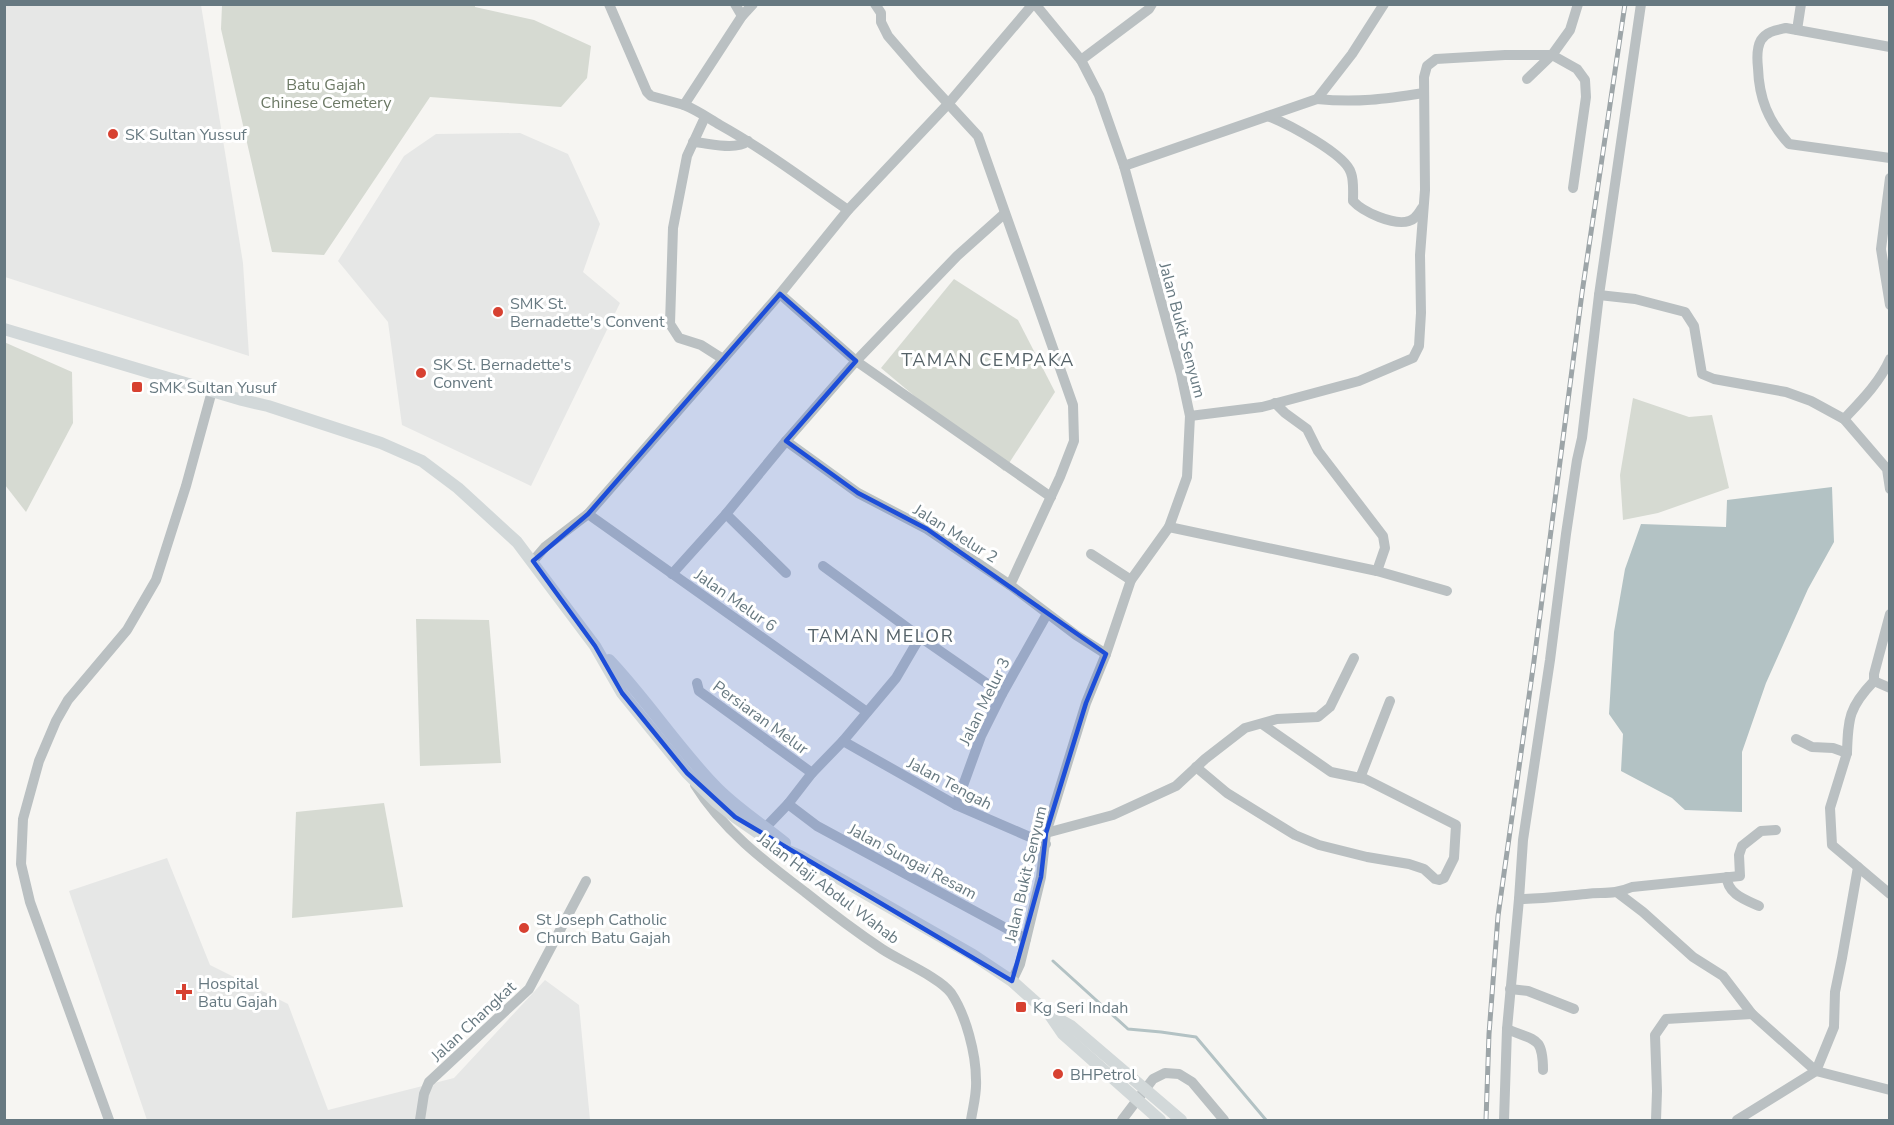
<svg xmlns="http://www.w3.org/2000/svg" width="1894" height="1125" font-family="'Nunito Sans',sans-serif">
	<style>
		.built { fill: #e6e7e6 }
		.green { fill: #d6dad2 }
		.water { fill: #b3c2c4 }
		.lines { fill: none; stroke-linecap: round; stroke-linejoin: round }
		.stream { stroke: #b3c2c4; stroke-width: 3 }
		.minor { stroke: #bac0c2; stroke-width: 10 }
		.major { stroke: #d2d8d9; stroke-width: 12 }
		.rail-casing { stroke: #9da5a8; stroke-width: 5 }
		.rail { stroke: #fff; stroke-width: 3; stroke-dasharray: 9; stroke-linecap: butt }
		.marked { fill: #1d4ed8; fill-opacity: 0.2; stroke: #1d4ed8; stroke-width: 4.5; stroke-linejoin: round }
		.poi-dot { fill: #d74131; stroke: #fff; stroke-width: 2 }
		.labels { text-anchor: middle; stroke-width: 6; stroke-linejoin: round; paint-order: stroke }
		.park-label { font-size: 16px; fill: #6c7965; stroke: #fff }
		.poi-label { font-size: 16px; fill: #677981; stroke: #fff; text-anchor: start }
		.street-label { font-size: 16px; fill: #677981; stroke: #fff }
		.neighbourhood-label { font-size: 18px; letter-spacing: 1.5px; fill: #546167; stroke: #fff }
	</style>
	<rect width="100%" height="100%" fill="#f6f5f2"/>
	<g class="built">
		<polygon points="5,4 201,5 243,263 249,356 5,277"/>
		<polygon points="520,133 568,154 600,224 583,272 620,303 531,486 402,425 388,322 338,261 404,156 436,134"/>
		<polygon points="167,858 210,965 288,1004 328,1110 454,1078 545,980 579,1005 590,1120 147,1120 69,891"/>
	</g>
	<g class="green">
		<polygon points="475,5 475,7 534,20 591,46 587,78 561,107 430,97 324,255 272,252 221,29 222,5"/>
		<polygon points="954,279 1018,320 1055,392 1004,471 881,368"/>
		<polygon points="4,342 72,372 73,423 26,512 5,485"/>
		<polygon points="1633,398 1689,417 1712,415 1729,488 1658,513 1623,520 1620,475"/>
		<polygon points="416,619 489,620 501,763 420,766"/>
		<polygon points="384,803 403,907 292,918 296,812"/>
	</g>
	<polygon class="water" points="1832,487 1834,542 1808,589 1766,683 1742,752 1742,812 1685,810 1672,798 1621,771 1623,734 1609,714 1614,632 1625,569 1641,524 1726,527 1727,500"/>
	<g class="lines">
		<polyline class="stream" points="1053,961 1128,1029 1161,1032 1196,1037 1266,1120"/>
		<g class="minor">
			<polyline points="609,4 647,92 651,96 684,105"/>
			<polyline points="735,4 742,16"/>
			<path d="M753,4l-11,12 -58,89c13,5 24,13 36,20 45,25 86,56 128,85"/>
			<polyline points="875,4 881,13 881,22 888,36 920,73 978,136 1073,405 1074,441 1060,477 1010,585"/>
			<polyline points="1797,30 1801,4"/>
			<path d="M1890,47l-104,-19c-9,2 -19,3 -25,12 -4,7 -4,19 -3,28 1,30 10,53 31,76l101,14"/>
			<polyline points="1081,60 1149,9 1152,4"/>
			<polyline points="1527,79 1552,55 1570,30 1578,4"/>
			<path d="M1317,99c40,4 68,0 107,-6"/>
			<path d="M1268,116c18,7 78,38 83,57 3,8 2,19 2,28 10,11 41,25 56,20 7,-2 9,-7 13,-13"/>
			<polyline points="705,117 687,156 673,228 670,324 679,338 701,345 723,359"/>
			<path d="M693,142c16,1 42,9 55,-1"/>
			<polyline points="1124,166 1317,99 1352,54 1384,4"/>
			<polyline points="1890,178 1881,249 1890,305"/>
			<polyline points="780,294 856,361 1051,497"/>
			<polyline points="1599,295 1635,299 1685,312 1694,326 1702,374 1714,379 1786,392 1811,401 1844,419 1887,469 1890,489"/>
			<polyline points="1275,403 1285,413 1307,429 1318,451 1383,536 1385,548 1377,571"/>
			<polyline points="1190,416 1262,407 1359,381 1413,358 1419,346 1421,313 1420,255 1425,190 1424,77 1427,66 1436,59 1505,55 1552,55 1577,69 1585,80 1586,97 1573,188"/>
			<path d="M1844,419c17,-18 36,-37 46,-60"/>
			<polyline points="786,441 858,493 927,529 1010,585 1076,635 1106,654"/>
			<polyline points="588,514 867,712"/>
			<polyline points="726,514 786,573"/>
			<polyline points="1169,527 1377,571 1447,591"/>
			<polyline points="1091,554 1131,580"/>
			<polyline points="533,561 545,547 588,514 780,294 848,210 948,104 1033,4"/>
			<polyline points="823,566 920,637 1002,694"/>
			<polyline points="672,574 726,514 786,441 856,361 957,256 1004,214"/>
			<polyline points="1874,681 1874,674 1890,614"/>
			<polyline points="697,683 699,691 812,773"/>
			<path d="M1796,739l16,8 21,1 14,5c1,-35 2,-46 27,-72l16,7"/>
			<polyline points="843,741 956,805 1046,844"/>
			<polyline points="1847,753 1830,808 1832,845 1890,894"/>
			<polyline points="1196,767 1227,793 1295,835 1319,845 1367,857 1409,864 1424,869 1435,879 1439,880 1444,878 1454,858 1456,825 1365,779 1331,772 1262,724"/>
			<polyline points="1360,778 1390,701"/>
			<path d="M695,785c27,44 69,76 110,107 25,20 50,39 77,57 18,12 57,28 69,44 15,22 25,61 25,87 1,13 -3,27 -5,40"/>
			<polyline points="788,804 817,826 1026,939"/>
			<polyline points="956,805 981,736 1002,694 1047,614"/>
			<polyline points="766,827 788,804 812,773 843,741 896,678 920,637"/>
			<polyline points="1046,833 1113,815 1176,786 1205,759 1245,728 1277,719 1318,717 1330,707 1354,658"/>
			<path d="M1727,877c0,17 19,23 32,29"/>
			<polyline points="1618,893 1643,912 1693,957 1723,976 1752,1014 1816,1071 1890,1090"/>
			<path d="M1519,899c23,0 44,-3 67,-5 19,-2 27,1 46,-7l108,-11 -1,-21 3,-9 19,-15 15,-1"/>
			<polyline points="1012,981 1020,964 1041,877 1046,833 1086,703 1106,654 1131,580 1169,527 1187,477 1190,416 1181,374 1124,166 1099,95 1081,60 1035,4"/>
			<polyline points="1510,989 1528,991 1574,1009"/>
			<path d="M1507,1029c27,12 36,6 36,41"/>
			<polyline points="109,1120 30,902 21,864 23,819 39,761 56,721 68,700 127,630 156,580 186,486 212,391"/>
			<polyline points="420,1120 424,1094 429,1082 529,989 586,881"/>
			<polyline points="1122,1120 1153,1079 1165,1073 1179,1074 1192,1082 1224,1120"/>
			<polyline points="1504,1120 1507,1029 1519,899 1523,840 1550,660 1566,534 1577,460 1582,438 1599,295 1641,4"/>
			<polyline points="1656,1120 1657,1091 1655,1035 1666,1019 1752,1014"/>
			<polyline points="1737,1120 1816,1071 1834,1027 1835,992 1842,958 1858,867"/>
		</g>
		<g class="major">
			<polyline points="4,329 242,400 268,406 381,443 422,461 458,488 517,542 595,646 622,693 687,773 716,802 735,817 775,845 800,856 973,955 1012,981 1050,1015 1063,1034 1160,1120"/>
			<path d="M609,660c37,39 67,85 104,124 21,23 49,40 72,59"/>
			<polyline points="1051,1015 1071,1026 1181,1120"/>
		</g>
		<g class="rail-casing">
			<polyline id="rail" points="1486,1120 1489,1034 1498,916 1534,661 1582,293 1625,4"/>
		</g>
		<use href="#rail" class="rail"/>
	</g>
	<path class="marked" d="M780,294l76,67 -70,80 72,52 69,36 179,125 -20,49 -40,130 -5,44 -29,104 -277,-164 -48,-44 -65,-80 -27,-47 -62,-85 55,-47z"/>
	<g class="poi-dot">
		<circle cx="113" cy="134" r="6"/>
		<circle cx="498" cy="312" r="6"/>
		<circle cx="421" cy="373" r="6"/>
		<rect x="131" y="381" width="12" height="12" rx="3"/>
		<circle cx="524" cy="928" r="6"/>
		<path d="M181 983h6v6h6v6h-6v6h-6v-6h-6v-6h6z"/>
		<rect x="1015" y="1001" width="12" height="12" rx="3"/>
		<circle cx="1058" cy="1074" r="6"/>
	</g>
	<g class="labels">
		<g class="park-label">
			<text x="326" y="90">Batu Gajah<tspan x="326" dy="18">Chinese Cemetery</tspan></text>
		</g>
		<g class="poi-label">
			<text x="125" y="140">SK Sultan Yussuf</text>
			<text x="510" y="309">SMK St.<tspan x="510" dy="18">Bernadette's Convent</tspan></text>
			<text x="433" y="370">SK St. Bernadette's<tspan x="433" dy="18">Convent</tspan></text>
			<text x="149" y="393">SMK Sultan Yusuf</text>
			<text x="536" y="925">St Joseph Catholic<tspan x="536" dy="18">Church Batu Gajah</tspan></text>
			<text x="198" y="989">Hospital<tspan x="198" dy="18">Batu Gajah</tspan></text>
			<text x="1033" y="1013">Kg Seri Indah</text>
			<text x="1070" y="1080">BHPetrol</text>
		</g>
		<g class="street-label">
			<text transform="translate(1183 330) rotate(75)" y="6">Jalan Bukit Senyum</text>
			<text transform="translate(956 533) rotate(32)" y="6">Jalan Melur 2</text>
			<text transform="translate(736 600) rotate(35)" y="6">Jalan Melur 6</text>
			<text transform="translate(984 701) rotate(-64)" y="6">Jalan Melur 3</text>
			<text transform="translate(761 717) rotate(36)" y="6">Persiaran Melur</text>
			<text transform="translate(950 783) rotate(28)" y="6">Jalan Tengah</text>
			<text transform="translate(913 861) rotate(28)" y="6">Jalan Sungai Resam</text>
			<text transform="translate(1025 874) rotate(-77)" y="6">Jalan Bukit Senyum</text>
			<text transform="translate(829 888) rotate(37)" y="6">Jalan Haji Abdul Wahab</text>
			<text transform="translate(473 1021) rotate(-43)" y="6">Jalan Changkat</text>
		</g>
		<g class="neighbourhood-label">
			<text x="988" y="366">TAMAN CEMPAKA</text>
			<text x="881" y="642">TAMAN MELOR</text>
		</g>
	</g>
	<rect width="1894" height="1125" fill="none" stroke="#677981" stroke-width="12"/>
</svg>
